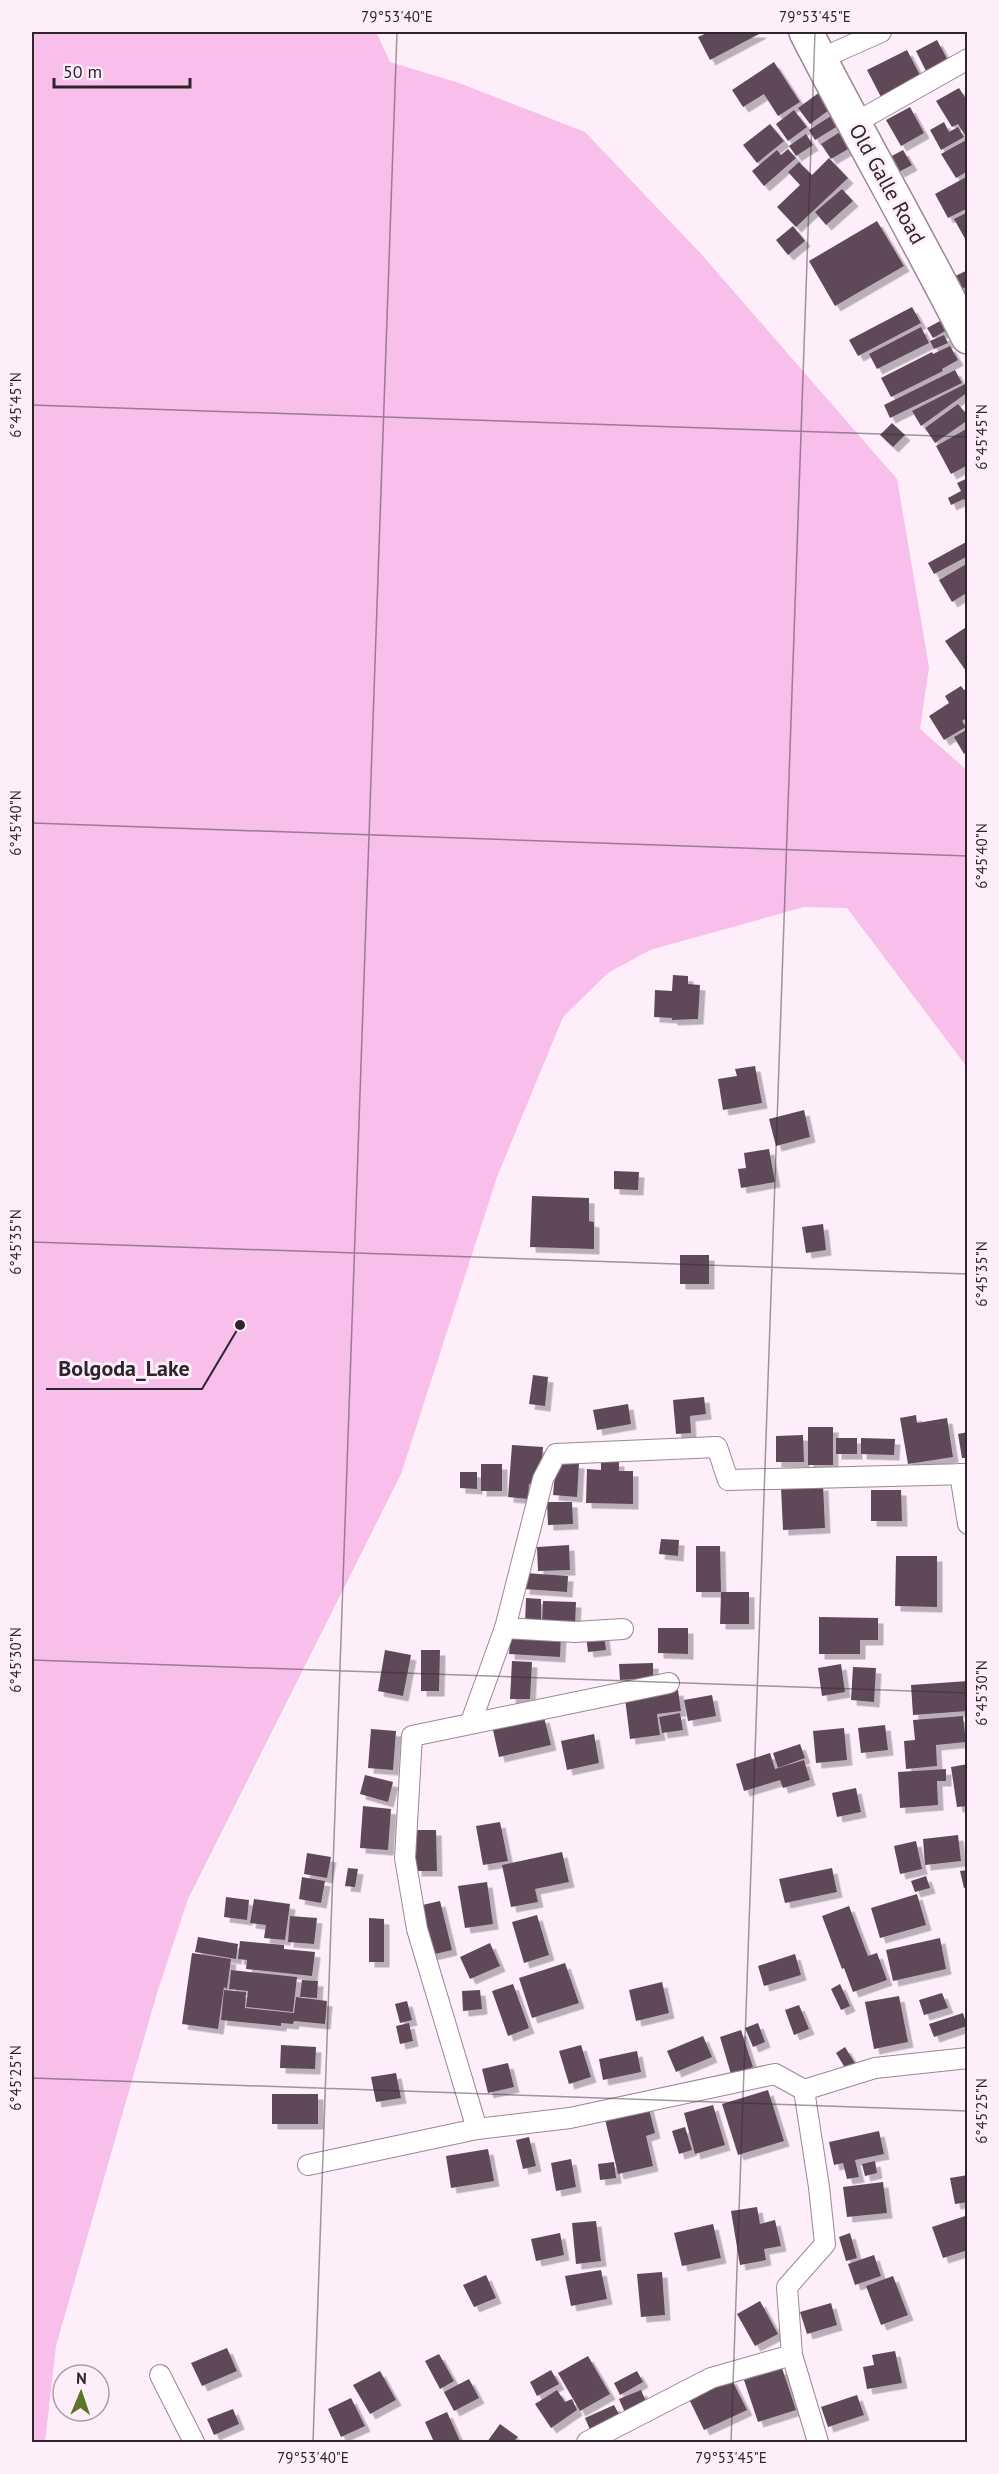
<svg xmlns="http://www.w3.org/2000/svg" width="999" height="2474" font-family="'PT Sans',sans-serif">
	<style>
		.water { fill: #f7bfea }
		.building { fill: #5e4a59; filter: url(#shadow) }
		.lines { fill: none; stroke-linecap: round; stroke-linejoin: round }
		.street-casing { stroke: #9d8697; stroke-width: 22 }
		.highway-casing { stroke: #9d8697; stroke-width: 36 }
		.street { stroke: #fff; stroke-width: 20 }
		.highway { stroke: #fff; stroke-width: 33 }
		.ticks { fill: none; stroke: #2e252c; stroke-width: 1.5; stroke-opacity: 0.45 }
		.labels { text-anchor: middle; stroke-width: 6; stroke-linejoin: round; paint-order: stroke }
		.street-label { font-size: 21px; fill: #2e252c; stroke: #fdeef9 }
		.leader { fill: none; stroke: #2e252c; stroke-width: 2 }
		.callout-dot { fill: #2e252c; stroke: #fdeef9; stroke-width: 2 }
		.callout-label { font-size: 22px; text-anchor: middle; font-weight: bold; fill: #2e252c; stroke: #fdeef9; stroke-width: 6; stroke-linejoin: round; paint-order: stroke }
		.neatline { fill: none; stroke: #2e252c; stroke-width: 2 }
		.ticks-label { font-size: 15px; text-anchor: middle; fill: #2e252c }
	</style>
	<defs>
		<filter id="shadow"><feDropShadow dx="5.5" dy="5.5" stdDeviation="0" flood-color="#0004"/></filter>
	</defs>
	<rect width="100%" height="100%" fill="#fdeef9"/>
	<polygon class="water" points="32,32 376,32 390,62 459,83 585,132 702,255 897,479 929,667 920,729 968,771 967,1067 847,908 804,907 650,950 608,973 563,1017 497,1177 401,1474 188,1899 157,1993 56,2346 45,2442 32,2442"/>
	<g class="building">
		<polygon points="709,32 760,32 761,33 710,60 698,37"/>
		<polygon points="937,40 951,66 929,77 916,51"/>
		<polygon points="907,50 921,77 881,97 867,70"/>
		<polygon points="774,62 800,102 778,116 764,94 743,107 732,90"/>
		<polygon points="959,88 968,102 968,134 965,135 958,124 952,127 936,101"/>
		<polygon points="820,92 832,108 810,124 798,108"/>
		<polygon points="910,107 924,133 901,146 886,120"/>
		<polygon points="794,110 807,127 788,141 776,124"/>
		<polygon points="831,116 838,126 815,140 809,130"/>
		<polygon points="944,122 949,132 958,127 964,137 941,150 930,130"/>
		<polygon points="770,124 784,141 757,163 743,145"/>
		<polygon points="840,132 850,148 831,159 821,144"/>
		<polygon points="806,134 813,145 796,156 789,146"/>
		<polygon points="968,139 968,171 956,178 941,154"/>
		<polygon points="788,149 796,158 764,186 752,171 777,150 781,155"/>
		<polygon points="903,150 912,165 899,172 890,157"/>
		<polygon points="829,158 848,178 796,227 777,207 800,185 788,172 799,162 812,175"/>
		<polygon points="968,176 968,208 948,218 935,194"/>
		<polygon points="842,189 853,201 826,225 815,212"/>
		<polygon points="968,212 968,244 954,219"/>
		<polygon points="877,221 904,266 835,306 809,261"/>
		<polygon points="793,226 805,241 788,255 776,240"/>
		<polygon points="968,270 968,286 959,290 953,277"/>
		<polygon points="912,307 921,323 858,356 849,340"/>
		<polygon points="942,320 947,330 933,338 927,328"/>
		<polygon points="921,327 929,343 877,369 869,354"/>
		<polygon points="944,335 948,343 934,349 930,341"/>
		<polygon points="950,346 958,360 942,369 943,371 891,397 881,378 932,352 933,354"/>
		<polygon points="955,370 962,383 890,418 884,405"/>
		<polygon points="965,384 968,392 921,426 912,411"/>
		<polygon points="958,404 968,416 968,420 935,443 925,428"/>
		<polygon points="892,423 905,435 893,447 880,435"/>
		<polygon points="968,428 968,465 951,474 936,446"/>
		<polygon points="968,478 968,506 964,499 951,505 948,498 961,491 957,483"/>
		<polygon points="968,541 968,556 934,574 928,563"/>
		<polygon points="968,563 968,592 952,602 939,580"/>
		<polygon points="968,626 968,674 945,641"/>
		<polygon points="961,686 964,690 968,688 968,717 962,721 966,727 944,740 929,716 949,703 945,696"/>
		<polygon points="968,729 968,751 964,754 954,737"/>
		<polygon points="673,975 688,976 688,984 700,985 698,1019 672,1020 672,1018 654,1017 655,990 672,991"/>
		<polygon points="755,1066 762,1103 723,1110 718,1079 737,1076 735,1069"/>
		<polygon points="804,1110 810,1137 776,1146 769,1119"/>
		<polygon points="769,1149 775,1182 741,1188 738,1169 746,1168 744,1153"/>
		<polygon points="614,1171 639,1172 638,1190 614,1189"/>
		<polygon points="532,1196 589,1198 589,1221 594,1222 594,1249 530,1247"/>
		<polygon points="823,1224 826,1250 806,1253 802,1227"/>
		<rect x="680" y="1255" width="29" height="29"/>
		<polygon points="533,1375 548,1377 545,1406 529,1404"/>
		<polygon points="704,1397 706,1414 690,1416 691,1433 676,1434 673,1400"/>
		<polygon points="628,1404 631,1424 597,1430 593,1410"/>
		<polygon points="916,1415 917,1423 947,1418 953,1457 908,1464 900,1418"/>
		<rect x="808" y="1427" width="25" height="38"/>
		<polygon points="968,1432 968,1458 962,1458 958,1434"/>
		<polygon points="803,1435 804,1462 776,1462 776,1436"/>
		<rect x="836" y="1438" width="21" height="16"/>
		<polygon points="861,1438 895,1439 894,1455 861,1454"/>
		<polygon points="512,1445 543,1447 540,1485 529,1484 528,1499 508,1497"/>
		<polygon points="601,1461 619,1461 619,1471 633,1471 633,1504 586,1503 587,1469 601,1470"/>
		<polygon points="556,1462 579,1463 577,1497 553,1495"/>
		<rect x="481" y="1464" width="21" height="27"/>
		<polygon points="460,1472 477,1472 477,1489 460,1488"/>
		<polygon points="823,1485 825,1528 783,1530 781,1487"/>
		<polygon points="871,1490 901,1490 902,1521 871,1521"/>
		<polygon points="547,1502 572,1502 573,1524 548,1525"/>
		<polygon points="661,1539 679,1540 678,1556 659,1554"/>
		<polygon points="569,1545 570,1570 538,1571 537,1547"/>
		<polygon points="696,1546 720,1546 721,1592 696,1592"/>
		<polygon points="896,1556 937,1556 937,1607 895,1606"/>
		<polygon points="525,1573 568,1576 567,1592 524,1589"/>
		<polygon points="721,1592 749,1592 749,1624 720,1624"/>
		<polygon points="526,1598 541,1599 541,1624 525,1624"/>
		<polygon points="543,1601 576,1602 575,1625 542,1623"/>
		<polygon points="819,1617 878,1618 878,1640 860,1640 860,1654 819,1654"/>
		<polygon points="658,1628 688,1628 688,1654 658,1653"/>
		<polygon points="511,1631 561,1634 560,1657 509,1654"/>
		<polygon points="604,1634 606,1650 588,1652 586,1636"/>
		<polygon points="385,1650 411,1655 403,1696 378,1691"/>
		<polygon points="421,1650 440,1650 439,1691 421,1691"/>
		<polygon points="512,1661 532,1662 530,1699 510,1699"/>
		<polygon points="653,1663 653,1678 620,1680 619,1664"/>
		<polygon points="841,1664 845,1692 822,1696 818,1668"/>
		<polygon points="853,1667 876,1668 874,1702 851,1700"/>
		<polygon points="968,1681 968,1711 913,1715 911,1685"/>
		<polygon points="678,1690 681,1711 657,1714 660,1735 630,1739 625,1698"/>
		<polygon points="712,1695 716,1716 688,1721 684,1700"/>
		<polygon points="680,1713 683,1730 662,1733 659,1717"/>
		<polygon points="963,1716 966,1742 936,1745 937,1766 906,1769 904,1741 915,1740 913,1720"/>
		<polygon points="544,1717 551,1745 499,1757 493,1730"/>
		<polygon points="885,1725 888,1750 861,1753 858,1728"/>
		<polygon points="844,1728 847,1760 816,1763 813,1731"/>
		<polygon points="371,1729 396,1731 393,1770 368,1768"/>
		<polygon points="594,1734 599,1763 567,1770 561,1741"/>
		<polygon points="800,1744 805,1758 778,1768 773,1753"/>
		<polygon points="770,1753 775,1769 804,1760 810,1780 783,1788 780,1780 744,1791 736,1764"/>
		<polygon points="968,1764 968,1806 957,1807 951,1767"/>
		<polygon points="946,1769 946,1781 937,1781 938,1805 900,1808 898,1772"/>
		<polygon points="365,1775 393,1782 388,1802 360,1794"/>
		<polygon points="856,1788 861,1812 837,1817 832,1793"/>
		<polygon points="363,1806 391,1809 388,1850 360,1848"/>
		<polygon points="500,1822 508,1861 483,1865 476,1826"/>
		<polygon points="416,1830 436,1830 437,1871 416,1871"/>
		<polygon points="958,1835 961,1861 925,1865 923,1839"/>
		<polygon points="916,1841 922,1869 900,1874 894,1846"/>
		<polygon points="562,1852 569,1882 535,1889 538,1902 511,1907 502,1865"/>
		<polygon points="307,1853 331,1857 327,1878 304,1874"/>
		<polygon points="348,1868 358,1869 355,1887 345,1886"/>
		<polygon points="832,1868 837,1892 785,1903 779,1879"/>
		<polygon points="968,1870 968,1887 964,1888 960,1871"/>
		<polygon points="926,1876 930,1888 915,1892 911,1881"/>
		<polygon points="302,1877 325,1881 321,1903 299,1899"/>
		<polygon points="487,1882 493,1924 465,1928 458,1886"/>
		<polygon points="917,1894 926,1925 880,1938 871,1908"/>
		<polygon points="226,1897 249,1900 247,1920 224,1917"/>
		<polygon points="254,1899 290,1904 285,1940 264,1938 266,1925 250,1923"/>
		<polygon points="440,1901 452,1950 431,1955 418,1906"/>
		<polygon points="849,1906 868,1956 877,1953 887,1980 853,1992 844,1968 842,1969 822,1916"/>
		<polygon points="537,1915 549,1955 524,1963 512,1922"/>
		<polygon points="290,1916 317,1918 314,1944 288,1942"/>
		<polygon points="369,1918 384,1919 384,1962 369,1962"/>
		<polygon points="198,1937 238,1944 236,1959 195,1952"/>
		<polygon points="940,1938 946,1969 893,1981 886,1950"/>
		<polygon points="240,1941 284,1945 284,1949 315,1952 312,1976 246,1969 247,1960 238,1959"/>
		<polygon points="490,1943 500,1966 470,1979 460,1957"/>
		<polygon points="192,1953 231,1959 227,1989 224,1987 218,2029 182,2024"/>
		<polygon points="795,1954 801,1975 764,1986 758,1966"/>
		<polygon points="565,1963 579,2003 532,2018 519,1978"/>
		<polygon points="231,1970 297,1977 293,2012 246,2007 248,1991 229,1989"/>
		<polygon points="302,1980 318,1981 317,1998 300,1997"/>
		<polygon points="662,1982 669,2013 636,2021 629,1990"/>
		<polygon points="513,1984 529,2028 508,2036 492,1991"/>
		<polygon points="840,1984 850,2006 841,2010 831,1989"/>
		<polygon points="224,1990 246,1992 245,2008 294,2013 296,1997 327,2001 325,2024 294,2021 293,2024 281,2023 281,2026 221,2020"/>
		<polygon points="480,1990 482,2009 463,2011 462,1991"/>
		<polygon points="942,1993 948,2008 924,2015 919,2000"/>
		<polygon points="899,1996 908,2042 874,2049 865,2002"/>
		<polygon points="407,2001 412,2020 400,2023 395,2004"/>
		<polygon points="799,2005 809,2029 794,2035 785,2010"/>
		<polygon points="963,2013 967,2026 934,2037 929,2024"/>
		<polygon points="409,2023 413,2041 400,2044 396,2026"/>
		<polygon points="758,2023 765,2042 753,2047 745,2028"/>
		<polygon points="741,2030 753,2067 731,2074 720,2037"/>
		<polygon points="703,2036 712,2057 676,2072 667,2051"/>
		<polygon points="281,2045 316,2047 315,2069 280,2068"/>
		<polygon points="581,2045 591,2077 569,2084 559,2051"/>
		<polygon points="845,2047 856,2065 847,2071 836,2053"/>
		<polygon points="637,2051 641,2072 603,2080 599,2059"/>
		<polygon points="508,2063 514,2087 488,2093 482,2069"/>
		<polygon points="396,2073 401,2098 376,2102 371,2077"/>
		<polygon points="768,2090 784,2141 738,2155 722,2104"/>
		<rect x="272" y="2094" width="46" height="30"/>
		<polygon points="648,2105 655,2133 646,2136 653,2166 618,2174 604,2115"/>
		<polygon points="713,2105 725,2145 695,2154 684,2113"/>
		<polygon points="685,2127 692,2150 679,2154 672,2131"/>
		<polygon points="879,2131 884,2154 855,2160 859,2177 847,2179 843,2163 834,2165 829,2142"/>
		<polygon points="529,2137 536,2166 523,2169 516,2140"/>
		<polygon points="488,2149 494,2181 451,2188 446,2156"/>
		<polygon points="571,2159 576,2187 556,2191 551,2163"/>
		<polygon points="875,2161 877,2173 865,2176 862,2164"/>
		<polygon points="614,2162 616,2178 600,2180 598,2164"/>
		<polygon points="968,2175 968,2202 955,2204 950,2178"/>
		<polygon points="883,2182 887,2213 847,2217 843,2187"/>
		<polygon points="757,2207 760,2224 775,2220 781,2246 764,2249 766,2260 740,2265 731,2211"/>
		<polygon points="968,2215 968,2250 943,2258 932,2227"/>
		<polygon points="596,2221 601,2261 576,2264 572,2223"/>
		<polygon points="713,2224 721,2258 682,2266 674,2233"/>
		<polygon points="560,2233 564,2255 536,2261 531,2239"/>
		<polygon points="850,2233 857,2258 846,2261 839,2237"/>
		<polygon points="874,2255 881,2276 855,2285 848,2264"/>
		<polygon points="601,2270 607,2299 571,2306 565,2276"/>
		<polygon points="662,2272 665,2315 641,2317 637,2274"/>
		<polygon points="486,2275 496,2298 474,2307 463,2285"/>
		<polygon points="893,2276 908,2315 881,2325 866,2286"/>
		<polygon points="760,2301 778,2334 755,2346 737,2314"/>
		<polygon points="831,2303 837,2325 807,2334 800,2312"/>
		<polygon points="227,2348 237,2371 202,2386 191,2363"/>
		<polygon points="895,2351 902,2383 867,2389 863,2367 874,2365 872,2355"/>
		<polygon points="439,2354 454,2381 440,2389 425,2361"/>
		<polygon points="588,2356 610,2394 580,2411 558,2373"/>
		<polygon points="782,2368 796,2410 758,2422 744,2380"/>
		<polygon points="551,2370 559,2384 537,2396 530,2382"/>
		<polygon points="380,2371 396,2400 370,2414 353,2385"/>
		<polygon points="637,2371 643,2382 620,2395 614,2383"/>
		<polygon points="731,2378 747,2410 704,2430 689,2399"/>
		<polygon points="469,2379 479,2398 454,2411 444,2392"/>
		<polygon points="557,2390 565,2402 572,2399 577,2410 551,2428 535,2404"/>
		<polygon points="641,2390 648,2406 626,2415 619,2399"/>
		<polygon points="857,2395 864,2415 828,2427 821,2407"/>
		<polygon points="351,2398 365,2426 341,2437 328,2409"/>
		<polygon points="614,2405 621,2418 591,2432 585,2418"/>
		<polygon points="233,2409 239,2424 214,2435 207,2419"/>
		<polygon points="447,2412 460,2441 434,2442 425,2422"/>
		<polygon points="500,2424 518,2437 513,2442 487,2442"/>
	</g>
	<g class="lines">
		<g class="street-casing">
			<g id="street">
				<polyline points="820,59 881,32"/>
				<polyline points="853,124 968,59"/>
				<polyline points="960,1474 968,1524"/>
				<polyline points="505,1628 575,1632 623,1629"/>
				<polyline points="471,1722 505,1628 543,1479 556,1454 717,1447 728,1480 968,1474"/>
				<polyline points="804,2090 819,2187 825,2244 787,2287 792,2355 818,2442"/>
				<polyline points="477,2129 417,1929 405,1858 412,1736 669,1683"/>
				<polyline points="308,2165 477,2129 570,2118 775,2074 804,2090 875,2068 968,2058"/>
				<polyline points="160,2375 194,2442"/>
				<polyline points="587,2442 711,2378 792,2355"/>
			</g>
		</g>
		<g class="highway-casing">
			<path id="highway" d="M806,32c52,102 110,202 162,305"/>
		</g>
		<use href="#street" class="street"/>
		<use href="#highway" class="highway"/>
	</g>
	<path class="ticks" d="M32,405l936,32M32,823l936,33M32,1242l936,32M32,1660l936,33M32,2078l936,33M313,2442l84,-2410M731,2442l84,-2410"/>
	<g class="labels">
		<g class="street-label">
			<text transform="translate(887 184) rotate(61)" y="7">Old Galle Road</text>
		</g>
	</g>
	<path class="leader" d="M240 1325L202 1389H46"/>
	<circle class="callout-dot" cx="240" cy="1325" r="6"/>
	<g class="callout-label">
		<text x="124" y="1376">Bolgoda_Lake</text>
	</g>
	<rect width="999" height="2474" fill="none" stroke="#fdeef9" stroke-width="66"/>
	<g transform="translate(81 2393) rotate(2)"><circle r="28" fill="#fdeef9" stroke="#aa9ea7" stroke-width="1.5"/>
	<path d="M0-4.5L10 22L0 15L-10 22Z" fill="#5d7527"/>
	<text y="-9" font-size="16" font-weight="bold" text-anchor="middle" fill="#2e252c">N</text>
	</g>
	<path d="M54 78v9h136v-9" fill="none" stroke="#2e252c" stroke-width="3"/>
	<text x="63" y="78" font-size="18" fill="#2e252c" stroke="#fdeef9" stroke-width="4.5" paint-order="stroke">50 m</text>
	<rect x="33" y="33" width="933" height="2408" class="neatline"/>
	<g class="ticks-label">
		<text x="397" y="22">79°53'40"E</text>
		<text x="815" y="22">79°53'45"E</text>
		<text transform="translate(16 405) rotate(-90)" y="5">6°45'45"N</text>
		<text transform="translate(982 437) rotate(-90)" y="5">6°45'45"N</text>
		<text transform="translate(16 823) rotate(-90)" y="5">6°45'40"N</text>
		<text transform="translate(982 856) rotate(-90)" y="5">6°45'40"N</text>
		<text transform="translate(16 1242) rotate(-90)" y="5">6°45'35"N</text>
		<text transform="translate(982 1274) rotate(-90)" y="5">6°45'35"N</text>
		<text transform="translate(16 1660) rotate(-90)" y="5">6°45'30"N</text>
		<text transform="translate(982 1693) rotate(-90)" y="5">6°45'30"N</text>
		<text transform="translate(16 2078) rotate(-90)" y="5">6°45'25"N</text>
		<text transform="translate(982 2111) rotate(-90)" y="5">6°45'25"N</text>
		<text x="313" y="2463">79°53'40"E</text>
		<text x="731" y="2463">79°53'45"E</text>
	</g>
</svg>
